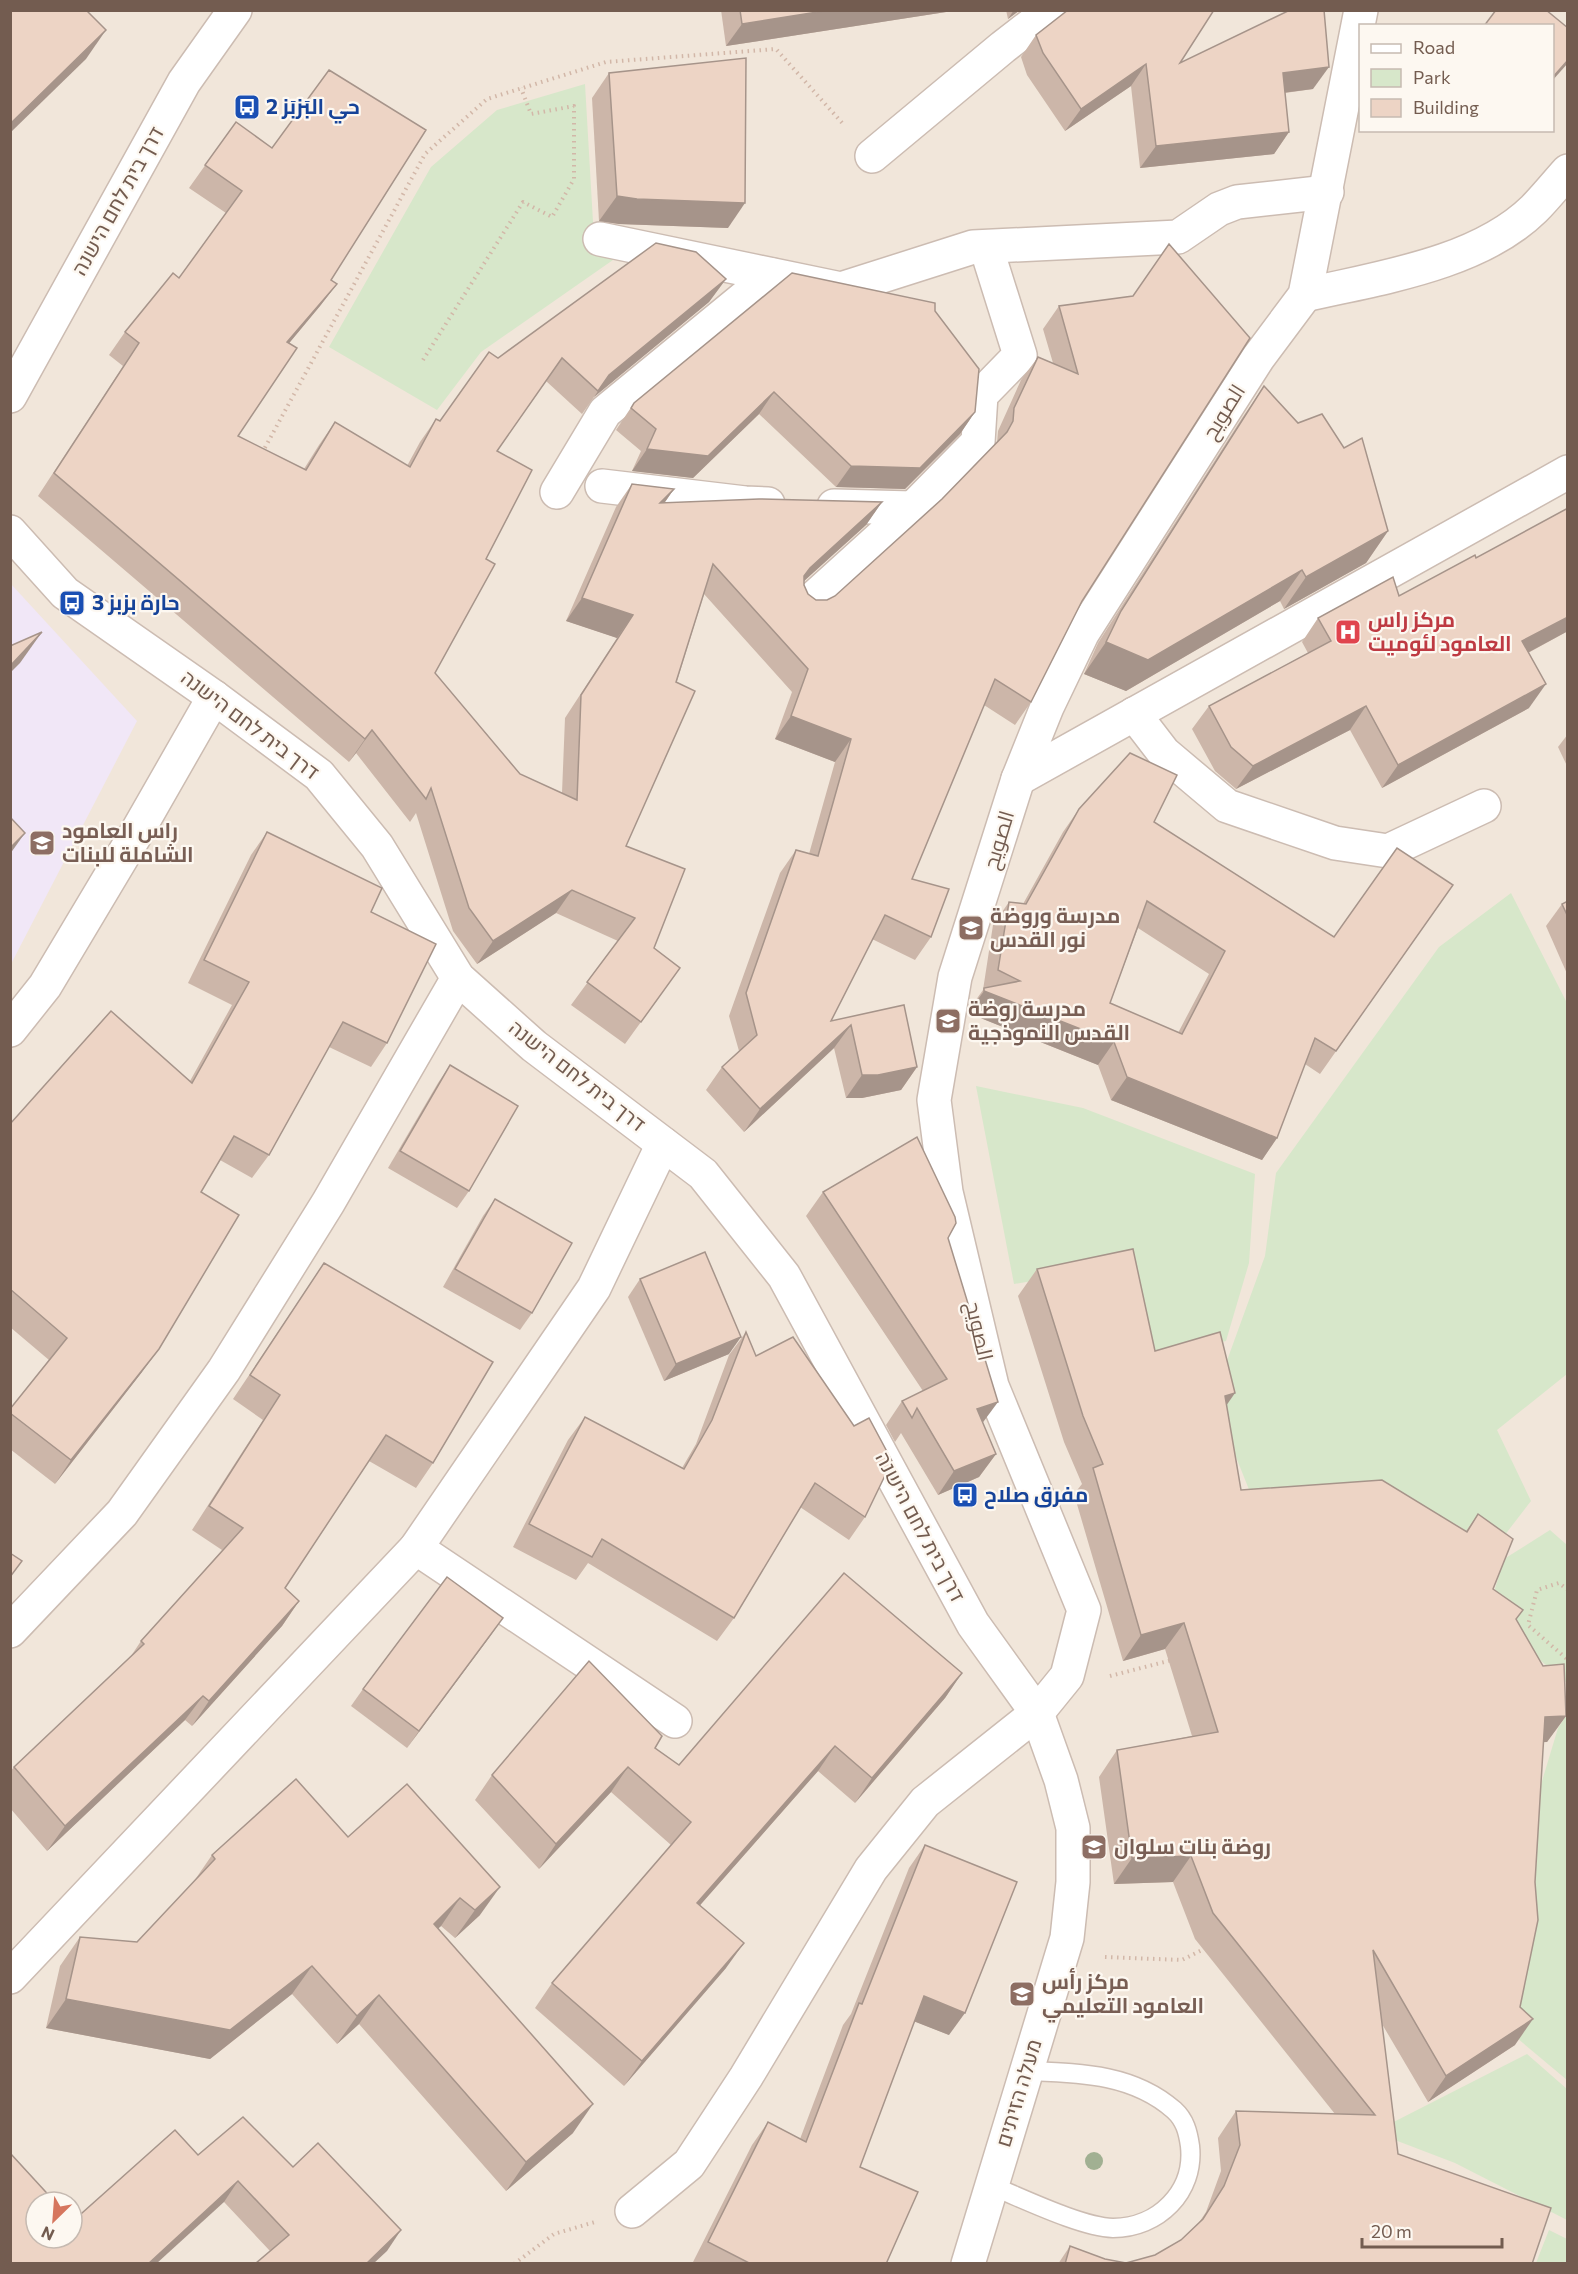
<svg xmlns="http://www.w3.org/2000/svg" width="1578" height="2274" font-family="Commissioner,Cairo,Heebo,sans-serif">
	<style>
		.residential { fill: #f1e6da; fill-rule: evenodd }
		.education { fill: #f1e7f7 }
		.green { fill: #d7e7ca }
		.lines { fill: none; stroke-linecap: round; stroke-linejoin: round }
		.service-casing { stroke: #ccbcb2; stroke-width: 21 }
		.minor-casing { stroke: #ccbcb2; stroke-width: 36 }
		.tertiary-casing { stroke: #ccbcb2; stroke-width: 36 }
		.path { stroke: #d2b7a8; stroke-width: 4; stroke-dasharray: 1.5 4.5; stroke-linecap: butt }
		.service { stroke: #fff; stroke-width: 18 }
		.minor { stroke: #fff; stroke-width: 33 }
		.tertiary { stroke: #fff; stroke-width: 33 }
		.tree { fill: #a1b092 }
		.wall { fill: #ccb6a9; fill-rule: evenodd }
		.shaded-wall { fill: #a6948a }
		.building { fill: #edd4c5; stroke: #a6948a; stroke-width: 1.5; fill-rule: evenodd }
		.labels { text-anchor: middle; stroke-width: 4.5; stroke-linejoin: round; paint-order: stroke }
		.transit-label { font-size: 21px; font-weight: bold; fill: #164399; stroke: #fdf8f1; text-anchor: start }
		.street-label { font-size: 21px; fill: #735c50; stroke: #fdf8f1 }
		.health-label { font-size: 21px; font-weight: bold; fill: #be3a42; stroke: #fdf8f1; text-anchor: start }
		.education-label { font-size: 21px; font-weight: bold; fill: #785e54; stroke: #fdf8f1; text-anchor: start }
	</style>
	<rect width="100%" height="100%" fill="#fbf4eb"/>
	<path class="residential" d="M11,11h1556v2252h-1556zM1360,26h192v104h-192zM36,2202h36v36h-36z"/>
	<polygon class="education" points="11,584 137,721 11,964"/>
	<g class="green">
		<polygon points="585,84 593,222 623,253 481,352 437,410 329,347 431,167 497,110"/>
		<polygon points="1511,893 1568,1005 1567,1374 1497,1430 1531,1501 1494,1549 1457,1525 1409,1516 1254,1502 1228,1437 1225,1366 1265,1256 1276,1173 1439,947"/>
		<polygon points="976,1086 1083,1108 1255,1174 1249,1263 1226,1341 1142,1363 1115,1267 1014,1284"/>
		<polygon points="1550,1530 1567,1545 1567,1683 1487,1615 1504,1559"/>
		<polygon points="1567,1714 1567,2080 1505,2028 1521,1851 1558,1728"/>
		<polygon points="1527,2054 1567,2089 1567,2220 1455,2163 1374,2132"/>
		<polygon points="1549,2230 1567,2239 1567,2263 1536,2263"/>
	</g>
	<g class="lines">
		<g class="service-casing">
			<path id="service" d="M992,2186c30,12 89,41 121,42 45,0 82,-36 77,-82 -2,-14 -5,-26 -16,-36 -42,-37 -96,-37 -148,-39"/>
		</g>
		<g class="minor-casing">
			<g id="minor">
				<polyline points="872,156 1003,47 1051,10"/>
				<polyline points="600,239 841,289 973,247 1178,237 1219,209 1237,202 1327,192"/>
				<path d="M1305,295c73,-17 173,-31 229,-86 12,-12 23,-26 34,-38"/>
				<polyline points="602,486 745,503 768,504"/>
				<polyline points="557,492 605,412 772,275"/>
				<polyline points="913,508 978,442 981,395 1020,355 986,247"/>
				<polyline points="806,605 913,508 834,506"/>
				<polyline points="1134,714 1164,753 1227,806 1335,843 1388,851 1484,806"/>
				<polyline points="1018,779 1568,472"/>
				<polyline points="10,1030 45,986 134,837 214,697"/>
				<polyline points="416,1548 675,1721"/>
				<polyline points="10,1631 122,1513 224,1370 328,1203 458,978"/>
				<polyline points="10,1977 416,1548 594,1288 663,1144"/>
				<polyline points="632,2211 689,2164 746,2077 871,1869 925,1802 1037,1713"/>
			</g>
		</g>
		<g class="tertiary-casing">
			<g id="tertiary">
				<polyline points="10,396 184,82 235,10"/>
				<polyline points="10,532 65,593 214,697 319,775 377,846 458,978 534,1046 703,1174 784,1276 973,1624 1037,1713 1061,1780 1073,1828 1073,1882 1067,1938 968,2264"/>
				<polyline points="1037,1713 1067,1676 1084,1610 992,1386 946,1192 934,1100 955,977 1018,779 1047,707 1082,634 1258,358 1305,295 1361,10"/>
			</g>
		</g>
		<g class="path">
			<polyline points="423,360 523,202 552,217 574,179 574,106 531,114 521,88"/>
			<polyline points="262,453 425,154 487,99 606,62 776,49 844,125"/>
			<polyline points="1568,1590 1559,1583 1537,1590 1528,1625 1568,1660"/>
			<polyline points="1110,1676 1172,1660"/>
			<polyline points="1568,1808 1568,1830"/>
			<polyline points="1105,1957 1182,1960 1206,1948"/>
			<polyline points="514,2264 554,2234 595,2222"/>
		</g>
		<use href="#service" class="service"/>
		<use href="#minor" class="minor"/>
		<use href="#tertiary" class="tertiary"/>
	</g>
	<circle class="tree" cx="1094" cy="2161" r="9"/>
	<g class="wall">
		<polygon points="721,10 959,10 726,46"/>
		<polygon points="1006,10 1020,10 1008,19"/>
		<polygon points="1036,35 1180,63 1313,89 1285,93 1289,132 1274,154 1140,168 1131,86 1065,131 1027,75 1021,57"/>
		<polygon points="609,73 728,228 619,224 599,221 592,98"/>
		<polygon points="236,122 331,280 337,284 320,306 289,343 238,436 304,469 319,445 335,422 407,466 420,442 436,419 440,421 498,358 726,279 709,302 594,397 582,414 546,381 497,451 486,559 435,673 520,774 562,793 565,718 617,638 566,621 616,507 632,484 674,489 665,502 882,502 866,525 804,581 804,585 808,594 816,600 827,600 835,596 942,499 997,443 998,431 1021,380 1038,357 1053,363 1043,329 1059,306 1133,296 1082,601 1031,702 1015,725 984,705 912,879 931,937 915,960 872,939 831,1021 904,1005 917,1067 901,1090 862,1098 846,1098 834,1048 744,1132 706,1090 722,1067 739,1051 729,1016 780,873 796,850 809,854 835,762 775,739 792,692 704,594 626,846 654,948 680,968 625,1044 571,1005 618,941 556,913 477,964 453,931 416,813 410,822 356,753 349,762 38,496 123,366 109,355 125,332 179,278 226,213 189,188"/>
		<polygon points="935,311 975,412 960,434 905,489 836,487 759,414 693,478 632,471 641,451 616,430 634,403"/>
		<polygon points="1264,386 1388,531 1366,563 1284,609 1280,601 1126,691 1084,674 1098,643 1242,418"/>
		<polygon points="1568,508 1568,631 1528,653 1529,708 1382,788 1350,730 1236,789 1215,771 1192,729 1209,706 1308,653 1302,642 1318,618 1399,596 1476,558"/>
		<polygon points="1568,734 1568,768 1558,747"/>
		<path d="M1079,809l75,13 180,115 119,-52 -133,189 -15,-10 -28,74 -15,22 -151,-60 -13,-35 -130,-52v-2l15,-21 10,-65 16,-23 14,2 40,-72zM1138,928l71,46 -31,59 -68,-30z"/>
		<polygon points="267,832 371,912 387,1043 371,1067 329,1047 269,1155 252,1178 220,1160 201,1192 142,1372 55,1484 10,1449 10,1409 49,1360 10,1327 10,1124 190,1081 232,1005 188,983 251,855"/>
		<polygon points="1568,901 1568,976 1546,926 1562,904"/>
		<polygon points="450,1065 469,1191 457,1208 388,1168 438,1083"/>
		<polygon points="823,1192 948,1238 983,1423 996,1454 979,1477 938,1495 901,1433 895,1442 886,1425 902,1401 923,1391 806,1216"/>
		<polygon points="495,1199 532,1313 520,1330 443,1287 483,1216"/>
		<polygon points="324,1263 433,1463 416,1488 369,1461 285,1588 299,1601 282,1626 192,1726 185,1720 47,1851 10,1808 10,1772 14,1767 131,1656 141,1641 222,1550 192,1530 263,1420 233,1399"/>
		<polygon points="1037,1269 1155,1351 1226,1405 1241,1490 1466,1531 1478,1514 1493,1589 1516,1620 1566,1716 1547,1742 1543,1742 1520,2007 1515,2045 1428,2102 1382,2024 1398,2154 1532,2264 1058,2264 1070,2246 1105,2259 1126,2263 1155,2255 1181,2240 1198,2224 1206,2212 1221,2171 1218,2138 1236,2111 1335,2114 1195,1939 1173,1882 1114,1884 1099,1777 1117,1750 1192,1736 1165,1649 1123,1661 1074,1494 1082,1484 1064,1442 1018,1296"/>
		<polygon points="640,1279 729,1354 664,1381 628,1297"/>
		<polygon points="746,1332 756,1356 865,1517 849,1540 800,1507 734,1618 717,1641 588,1563 576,1580 513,1547 568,1440 585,1417 682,1468 696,1444 729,1355"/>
		<polygon points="491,1635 407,1748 351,1706 363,1689"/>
		<polygon points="962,1673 945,1698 855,1803 818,1771 700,1905 726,1968 624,2086 535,2008 552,1983 671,1845 611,1792 539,1869 475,1800 492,1775 655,1748 679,1765"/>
		<polygon points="407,1784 480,1915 455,1938 441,1926 438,1928 573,2133 506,2191 359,2024 337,2044 292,1994 210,2059 46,2028 60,1966 80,1937 137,1942 192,1884 212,1855 348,1837"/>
		<polygon points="925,1845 949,2035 914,2021 860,2167 886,2264 692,2264 752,2145 768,2122 800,2139 843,2025 851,2014 909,1868"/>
		<polygon points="198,2155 293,2167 387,2251 270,2251 224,2202 73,2221"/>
	</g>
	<g class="shaded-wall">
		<polygon points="830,10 959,10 726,46 742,24"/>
		<polygon points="1014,10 1020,10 1008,19"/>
		<polygon points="106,30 86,59 10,133 10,124"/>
		<polygon points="1568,60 1568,63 1552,81 1552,78"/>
		<polygon points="1146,64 1131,86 1065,131 1081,109"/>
		<polygon points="1329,67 1313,89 1267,95 1283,73"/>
		<polygon points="1289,132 1274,154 1140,168 1156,146"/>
		<polygon points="617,196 745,203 728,228 619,224 599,221"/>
		<polygon points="726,279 709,302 594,397 609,375"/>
		<polygon points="337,284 320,306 271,365 287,342"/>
		<polygon points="774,392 759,414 693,478 632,471 647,449"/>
		<polygon points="975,412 960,434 905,489 836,487 851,466"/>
		<polygon points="674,489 658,512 660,503"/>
		<polygon points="882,502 866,525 793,591 810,568"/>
		<polygon points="1388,531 1366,563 1284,609 1306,577"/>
		<polygon points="1302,570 1280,601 1126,691 1084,674 1106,642"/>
		<polygon points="582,598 633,615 617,638 566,621"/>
		<polygon points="1568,617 1568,631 1505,665 1522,641"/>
		<polygon points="42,632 20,663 10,673 10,666"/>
		<polygon points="1546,684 1529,708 1382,788 1398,765"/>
		<polygon points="1366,706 1350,730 1236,789 1253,766"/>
		<polygon points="791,716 851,739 835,762 775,739"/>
		<polygon points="372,730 356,753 349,762 365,739"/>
		<polygon points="25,833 10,854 10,848"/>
		<polygon points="572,890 556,913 477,964 493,941"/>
		<polygon points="984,991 1114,1042 1098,1065 968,1013"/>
		<polygon points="851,1025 834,1048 744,1132 760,1109"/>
		<polygon points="917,1067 901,1090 862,1098 846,1098 862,1075"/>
		<polygon points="1127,1077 1277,1138 1262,1160 1111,1100"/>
		<polygon points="741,1337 729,1354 664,1381 676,1364"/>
		<polygon points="159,1349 142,1372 55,1484 71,1460"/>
		<polygon points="1235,1393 1217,1419 1225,1396"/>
		<polygon points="998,1402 981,1425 977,1409"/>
		<polygon points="996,1454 979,1477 938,1495 954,1471"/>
		<polygon points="299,1601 282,1626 192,1726 209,1701"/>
		<polygon points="503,1618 491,1635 407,1748 419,1731"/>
		<polygon points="1184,1623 1165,1649 1123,1661 1141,1635"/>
		<polygon points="962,1673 945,1698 855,1803 872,1778"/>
		<polygon points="203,1696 185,1720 47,1851 65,1826"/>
		<polygon points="1566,1716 1547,1742 1526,1743 1545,1717"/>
		<polygon points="835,1746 818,1771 680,1928 697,1903"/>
		<polygon points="628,1767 611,1792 539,1869 556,1844"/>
		<polygon points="1191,1856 1173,1882 1114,1884 1132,1858"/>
		<polygon points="500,1887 480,1915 455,1938 475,1910"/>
		<polygon points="460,1898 441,1926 414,1952 434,1924"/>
		<polygon points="744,1943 726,1968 624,2086 642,2061"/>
		<polygon points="312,1966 292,1994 210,2059 46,2028 66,1999"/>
		<polygon points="379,1995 359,2024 337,2044 357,2016"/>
		<polygon points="924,1996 965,2013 949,2035 908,2019"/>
		<polygon points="1533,2019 1515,2045 1428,2102 1446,2076"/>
		<polygon points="593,2104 573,2133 506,2191 526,2162"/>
		<polygon points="238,2181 224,2202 156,2264 148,2264"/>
		<polygon points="401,2230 387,2251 373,2264 366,2264"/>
	</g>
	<g class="building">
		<polygon points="10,10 86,10 106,30 10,124"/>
		<polygon points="740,10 830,10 742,24"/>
		<polygon points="1068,10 1214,10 1180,63 1290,10 1324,10 1329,67 1283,73 1289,132 1156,146 1146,64 1081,109 1043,53 1036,35"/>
		<polygon points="1496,10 1546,10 1568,28 1568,60 1552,78 1552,26 1484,26"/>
		<polygon points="746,58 745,203 637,199 617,196 609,73"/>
		<polygon points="329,70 426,130 331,280 337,284 287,342 297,348 238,436 306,470 335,422 410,467 436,419 440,421 489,352 498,358 656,243 696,252 726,279 609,375 598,391 562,358 497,451 532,470 486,559 495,564 435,673 520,774 577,800 581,695 633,615 582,598 632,484 674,489 660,503 759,499 882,502 810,568 804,576 804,585 808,594 816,600 827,600 835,596 942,499 1007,432 1013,421 1014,408 1038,357 1078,374 1059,306 1133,296 1169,244 1250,338 1082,601 1031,702 995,679 912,879 949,889 931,937 885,915 831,1021 904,1005 917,1067 878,1075 862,1075 851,1025 760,1109 722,1067 757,1035 746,993 796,850 818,856 851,739 791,716 808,669 713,564 676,682 695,691 626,846 685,869 654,948 680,968 641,1022 587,982 635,918 572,890 493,941 469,908 431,788 426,799 372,730 365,739 54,473 139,343 125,332 173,273 179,278 242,191 205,165 236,122 272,148"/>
		<polygon points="792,273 935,303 935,311 979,369 975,412 920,468 851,466 774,392 708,456 647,449 656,429 631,408 634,403"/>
		<polygon points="1264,386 1298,423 1322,414 1344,448 1362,438 1388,531 1306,577 1302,570 1148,660 1106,642 1121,611"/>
		<polygon points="1568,508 1568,617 1522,641 1546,684 1398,765 1366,706 1253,766 1231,747 1209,706 1331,641 1318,618 1393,577 1399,596 1475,555 1476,558"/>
		<polygon points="42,632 10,666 10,646"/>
		<path d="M1130,753l47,22 -23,47 180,115 63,-89 56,37 -117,166 -21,-13 -38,100 -150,-61 -13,-35 -130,-51v-3l36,-7 -22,-11 11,-68 17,2 53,-95zM1147,901l78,50 -43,83 -72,-31z"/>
		<polygon points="10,817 25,833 10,848"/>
		<polygon points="267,832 382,888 371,912 436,944 387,1043 343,1022 269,1155 234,1136 201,1192 239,1215 159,1349 71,1460 10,1413 10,1409 67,1338 10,1289 10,1124 111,1011 192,1083 249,982 204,960"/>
		<polygon points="1568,901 1568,917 1562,904"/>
		<polygon points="450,1065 518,1106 469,1191 400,1151"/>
		<polygon points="917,1137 955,1217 956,1223 948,1238 998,1402 977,1409 996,1454 954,1471 917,1408 912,1418 902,1401 947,1379 823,1192"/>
		<polygon points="495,1199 572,1243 532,1313 455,1269"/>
		<polygon points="1133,1249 1155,1351 1220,1332 1235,1393 1225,1396 1241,1490 1382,1480 1467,1532 1478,1514 1513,1539 1493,1589 1523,1610 1516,1619 1543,1666 1564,1664 1566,1716 1545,1717 1535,1882 1538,1920 1520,2007 1533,2019 1446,2076 1373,1950 1398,2154 1551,2208 1532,2264 1065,2264 1070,2246 1105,2259 1126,2263 1155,2255 1181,2240 1203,2219 1224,2186 1240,2145 1236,2111 1375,2115 1213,1913 1191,1856 1132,1858 1117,1750 1218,1732 1184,1623 1141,1635 1093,1468 1103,1464 1083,1416 1037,1269"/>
		<polygon points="705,1252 741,1337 676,1364 640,1279"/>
		<polygon points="324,1263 493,1362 433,1463 386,1435 285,1588 299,1601 209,1701 203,1696 65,1826 14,1767 144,1644 141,1641 243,1528 209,1506 280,1395 250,1375"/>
		<polygon points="746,1332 756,1356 793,1337 854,1426 869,1418 892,1461 865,1517 815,1483 734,1618 602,1539 592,1557 529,1524 585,1417 684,1469 712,1420"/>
		<polygon points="10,1553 22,1561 10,1577"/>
		<polygon points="844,1573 962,1673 872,1778 835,1746 697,1903 744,1943 642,2061 552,1983 691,1822 628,1767 556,1844 492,1775 589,1661 662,1736 655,1748 679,1765"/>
		<polygon points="447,1577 503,1618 419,1731 363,1689"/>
		<polygon points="296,1779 348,1837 407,1784 500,1887 475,1910 460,1898 434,1924 593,2104 526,2162 379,1995 357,2016 312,1966 230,2030 66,1999 80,1937 137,1942 215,1859 212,1855"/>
		<polygon points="925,1845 1017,1882 965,2013 924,1996 860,2167 918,2192 886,2264 751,2264 708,2242 768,2122 806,2142 859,2003 862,2004"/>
		<polygon points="243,2117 293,2167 318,2143 401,2230 366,2264 255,2264 289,2235 238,2181 148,2264 10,2264 10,2153 55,2202 36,2202 36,2238 72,2238 72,2221 73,2221 175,2130 198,2155"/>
	</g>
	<defs>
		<g id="bus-square" transform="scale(1.35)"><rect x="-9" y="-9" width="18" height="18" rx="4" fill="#1a4fb4" stroke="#fdf8f1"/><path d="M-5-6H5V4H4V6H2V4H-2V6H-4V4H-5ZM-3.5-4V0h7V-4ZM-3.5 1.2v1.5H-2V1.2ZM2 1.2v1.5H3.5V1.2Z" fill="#fff"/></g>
		<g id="hospital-square" transform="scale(1.35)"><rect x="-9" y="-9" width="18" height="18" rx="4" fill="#e0444e" stroke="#fdf8f1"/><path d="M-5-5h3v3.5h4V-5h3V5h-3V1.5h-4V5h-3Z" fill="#fff"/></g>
		<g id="school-square" transform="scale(1.35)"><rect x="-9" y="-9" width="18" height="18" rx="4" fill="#8d6e63" stroke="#fdf8f1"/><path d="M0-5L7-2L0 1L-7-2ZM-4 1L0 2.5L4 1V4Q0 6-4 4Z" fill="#fff"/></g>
		<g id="university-square" transform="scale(1.35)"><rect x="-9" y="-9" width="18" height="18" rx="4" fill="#8d6e63" stroke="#fdf8f1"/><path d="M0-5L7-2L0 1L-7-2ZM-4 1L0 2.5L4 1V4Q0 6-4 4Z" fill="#fff"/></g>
	</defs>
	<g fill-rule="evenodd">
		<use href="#bus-square" x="247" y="107"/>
		<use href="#bus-square" x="72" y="603"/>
		<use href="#hospital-square" x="1348" y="632"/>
		<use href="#school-square" x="42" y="843"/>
		<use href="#school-square" x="971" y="928"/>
		<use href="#school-square" x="948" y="1021"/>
		<use href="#bus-square" x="965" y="1495"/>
		<use href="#school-square" x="1094" y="1847"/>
		<use href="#university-square" x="1022" y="1994"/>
	</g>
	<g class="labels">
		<g class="transit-label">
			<text x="266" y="114">حي البَزبَز 2</text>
			<text x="92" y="610">حارة بزبز 3</text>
			<text x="984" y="1502">مفرق صلاح</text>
		</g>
		<g class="street-label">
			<text transform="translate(118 201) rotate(-61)" y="7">דרך בית לחם הישנה</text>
			<text transform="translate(1224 412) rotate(-58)" y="7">الصويح</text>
			<text transform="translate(250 725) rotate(37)" y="7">דרך בית לחם הישנה</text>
			<text transform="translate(999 840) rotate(-73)" y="7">الصويح</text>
			<text transform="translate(577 1076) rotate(38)" y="7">דרך בית לחם הישנה</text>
			<text transform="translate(979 1331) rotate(77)" y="7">الصويح</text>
			<text transform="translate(920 1527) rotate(62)" y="7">דרך בית לחם הישנה</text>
			<text transform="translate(1019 2093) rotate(-73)" y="7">מעלה הזיתים</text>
		</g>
		<g class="health-label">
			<text x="1368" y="627">مركز راس<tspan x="1368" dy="24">العامود لئوميت</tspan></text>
		</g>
		<g class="education-label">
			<text x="62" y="838">راس العامود<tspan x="62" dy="24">الشاملة للبنات</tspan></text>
			<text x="990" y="923">مدرسة وروضة<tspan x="990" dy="24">نور القدس</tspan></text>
			<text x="968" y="1016">مدرسة روضة<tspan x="968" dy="24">القدس النموذجية</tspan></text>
			<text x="1114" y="1854">روضة بنات سلوان</text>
			<text x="1042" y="1989">مركز رأس<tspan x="1042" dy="24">العامود التعليمي</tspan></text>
		</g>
	</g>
	<rect width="1578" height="2274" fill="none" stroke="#735c50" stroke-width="24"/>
	<rect x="1359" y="24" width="195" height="108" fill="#fdf8f1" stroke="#c6bab1" stroke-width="1.5"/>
	<rect x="1371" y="44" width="30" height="9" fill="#ffffff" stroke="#c6bab1" stroke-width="1.5"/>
	<text x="1413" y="54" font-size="18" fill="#735c50">Road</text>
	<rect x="1371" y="69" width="30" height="18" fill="#d7e7ca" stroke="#c6bab1" stroke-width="1.5"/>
	<text x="1413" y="84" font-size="18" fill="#735c50">Park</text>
	<rect x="1371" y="99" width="30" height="18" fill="#edd4c5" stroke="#c6bab1" stroke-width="1.5"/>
	<text x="1413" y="114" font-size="18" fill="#735c50">Building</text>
	<g transform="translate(54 2220) rotate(205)"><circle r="28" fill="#fdf8f1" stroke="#c6bab1" stroke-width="1.5"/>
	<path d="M0-4.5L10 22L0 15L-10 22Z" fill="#d6765e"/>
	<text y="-9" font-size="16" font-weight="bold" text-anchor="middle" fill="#735c50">N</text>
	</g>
	<path d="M1362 2238v9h140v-9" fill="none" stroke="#735c50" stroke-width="3"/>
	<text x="1371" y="2238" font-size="18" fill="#735c50" stroke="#fdf8f1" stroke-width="4.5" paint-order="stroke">20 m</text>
</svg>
